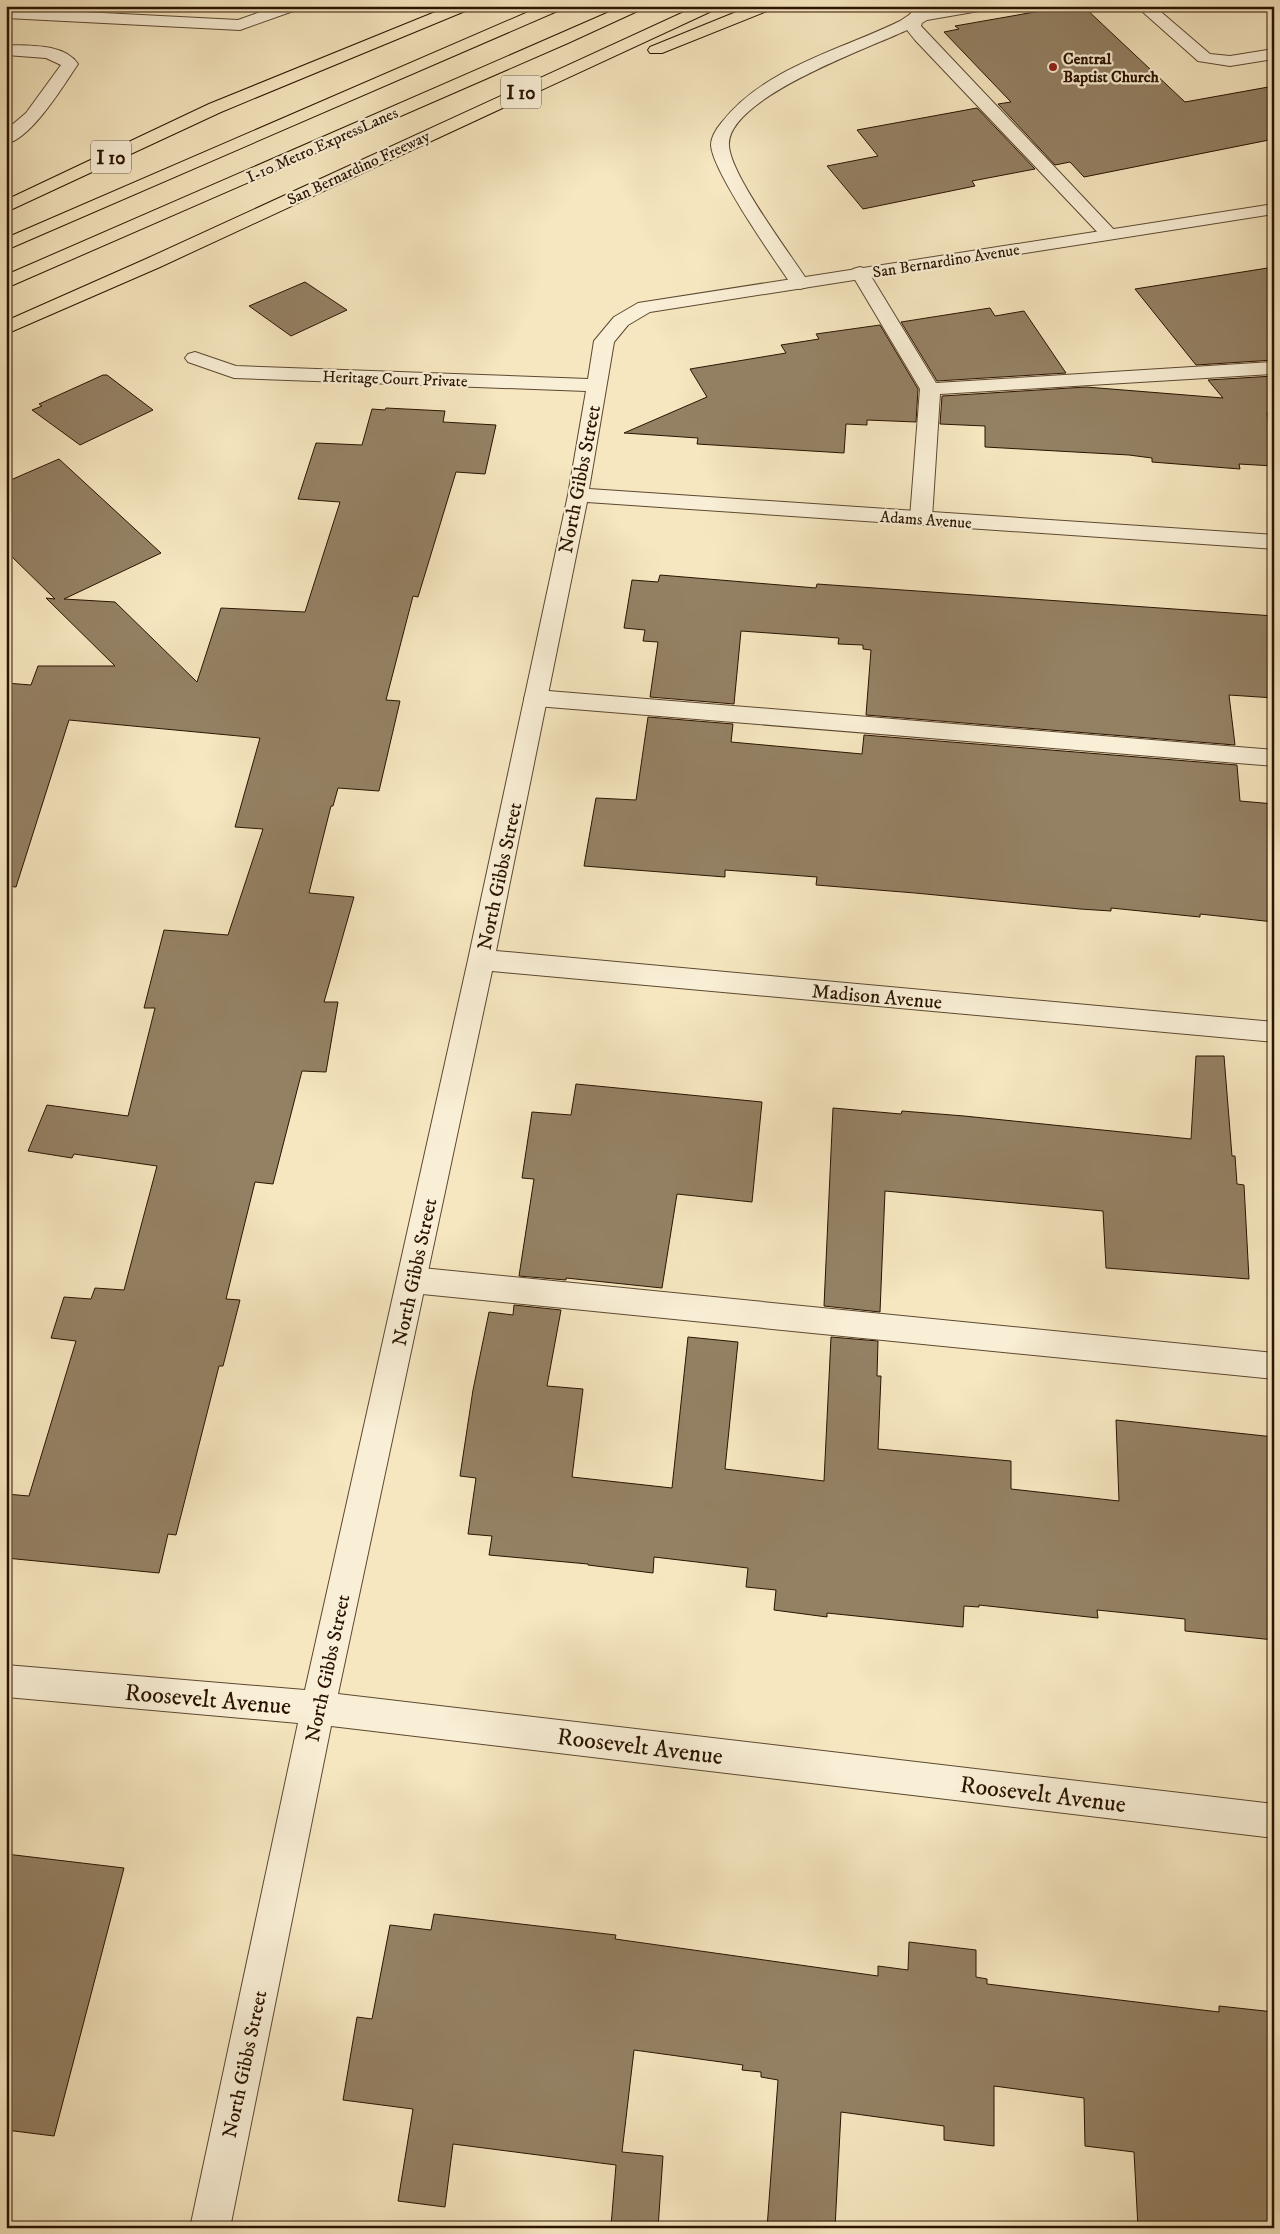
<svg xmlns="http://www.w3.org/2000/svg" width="1280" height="2234" font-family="'IM FELL DW Pica',serif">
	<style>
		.building { fill: #948164; stroke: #2a1300 }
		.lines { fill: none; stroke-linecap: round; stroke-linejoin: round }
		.lane-casing { stroke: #5d4830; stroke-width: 2 }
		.street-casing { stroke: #5d4830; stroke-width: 2 }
		.highway-casing { stroke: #2a1300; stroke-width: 2 }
		.lane { fill: #f9efd6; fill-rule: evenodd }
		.street { fill: #f9efd6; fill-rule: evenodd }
		.highway { fill: #f6e7c0; fill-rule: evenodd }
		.poi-dot { fill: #8f2418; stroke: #f9efd6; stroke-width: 2 }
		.labels { text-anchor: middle; stroke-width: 4.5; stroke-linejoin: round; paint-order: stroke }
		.far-poi-label { font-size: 16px; font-weight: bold; fill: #2a1300; stroke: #f9efd6; text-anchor: start }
		.far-street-label { font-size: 16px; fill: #2a1300; stroke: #f9efd6 }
		.shield { fill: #f9efd6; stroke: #685540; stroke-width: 1 }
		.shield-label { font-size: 19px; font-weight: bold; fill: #2a1300 }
		.street-label { font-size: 20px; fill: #2a1300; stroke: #f9efd6 }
		.near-street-label { font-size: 24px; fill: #2a1300; stroke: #f9efd6 }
	</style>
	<rect width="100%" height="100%" fill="#f6e7c0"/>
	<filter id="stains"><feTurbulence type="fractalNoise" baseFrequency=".004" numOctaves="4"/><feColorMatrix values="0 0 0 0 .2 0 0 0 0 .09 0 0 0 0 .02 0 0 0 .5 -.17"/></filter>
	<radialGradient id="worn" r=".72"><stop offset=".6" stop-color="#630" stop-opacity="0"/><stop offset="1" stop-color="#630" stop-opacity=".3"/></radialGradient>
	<g class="building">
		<polygon points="1069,6 1083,6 1185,102 1274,86 1274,139 1084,177 1070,162 1055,165 998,104 1011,102 944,32 959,29 955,26"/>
		<polygon points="977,108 1035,169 972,181 975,186 863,209 827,166 878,156 857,130"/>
		<polygon points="1274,267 1274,360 1196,365 1135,289"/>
		<polygon points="305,282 347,310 291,336 249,306"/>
		<polygon points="990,308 995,316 1024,311 1066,373 937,381 901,322"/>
		<polygon points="880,325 918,389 916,422 867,420 867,425 846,424 844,453 697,444 698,438 624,433 707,397 690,369 786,353 781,345 819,339 816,334"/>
		<polygon points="103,375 107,375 153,410 80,445 32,410 42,406 39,404"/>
		<polygon points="1274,376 1274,412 1267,412 1274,466 1239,464 1240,469 1152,462 1152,458 1129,455 985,447 985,426 940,424 942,396 1086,387 1223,398 1208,380"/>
		<polygon points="386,408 445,411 443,422 496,425 485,474 456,472 418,597 413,596 386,700 400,701 379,791 338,788 333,806 331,806 309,893 354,897 324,1002 338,1002 326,1072 302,1071 273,1184 255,1182 226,1299 240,1300 223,1366 219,1366 176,1535 168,1534 159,1573 6,1558 6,1494 29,1496 76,1341 51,1338 64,1297 91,1299 95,1288 124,1290 157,1166 74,1154 72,1158 28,1151 47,1105 128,1116 155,1008 144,1008 164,930 228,935 263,829 235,827 260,738 69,720 16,887 6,886 6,683 31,685 38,666 115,666 46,598 55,599 6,551 6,482 59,459 161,553 64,599 115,602 197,682 221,608 305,612 340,502 298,499 316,443 362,445 372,409 385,410"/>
		<polygon points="660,575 816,588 817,584 1274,616 1274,698 1229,695 1235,745 866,715 871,650 863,649 863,645 838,644 839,638 741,631 734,704 650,697 658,642 643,641 645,630 624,628 632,580 658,582"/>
		<polygon points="648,717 733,724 731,742 862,754 864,735 1237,765 1240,801 1274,804 1274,922 1200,914 1200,917 1111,908 1111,911 1080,909 915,893 816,885 817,877 725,870 725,877 584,866 596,798 636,800"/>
		<polygon points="1196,1056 1224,1056 1232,1156 1235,1156 1237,1184 1244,1185 1249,1279 1106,1268 1103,1211 885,1191 880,1312 824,1306 833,1108 901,1114 902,1111 964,1116 1191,1139"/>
		<polygon points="576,1084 762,1102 752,1202 677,1194 662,1288 566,1278 566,1280 519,1276 534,1179 522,1178 532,1112 571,1115"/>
		<polygon points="514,1305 561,1310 547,1386 583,1389 572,1477 672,1488 688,1337 738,1342 725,1469 824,1481 831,1337 878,1341 877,1376 881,1376 878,1449 1011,1461 1011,1489 1119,1501 1116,1420 1274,1437 1274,1640 1185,1631 1185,1619 1097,1610 1098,1618 979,1605 979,1607 964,1606 963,1627 827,1613 827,1617 774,1610 776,1590 746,1587 748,1568 654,1557 653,1573 588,1565 588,1564 489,1555 492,1536 468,1534 476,1478 460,1476 473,1390 489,1312 513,1315"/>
		<polygon points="6,1854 124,1868 54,2136 6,2130"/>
		<polygon points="434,1914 616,1935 615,1939 878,1976 878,1966 908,1970 909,1942 976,1950 976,1977 987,1979 987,1984 1219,2012 1219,2006 1274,2012 1274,2228 1138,2228 1134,2152 1085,2146 1084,2098 994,2086 994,2146 944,2140 944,2126 841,2112 835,2228 767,2228 778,2080 761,2077 761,2072 742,2070 743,2065 634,2050 622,2152 663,2156 658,2228 611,2226 616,2165 453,2144 445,2207 398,2201 413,2109 343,2100 357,2017 372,2019 390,1925 431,1930"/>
	</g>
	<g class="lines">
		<g class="lane-casing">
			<g id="lane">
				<polygon points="277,6 301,6 299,9 240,30 6,18 6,8 238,20"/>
				<path d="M918,6h16l-3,4 20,-4h36l-2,3 -6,2 -52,9 -5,3 -1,3 197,208 -3,4 -6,1 -6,-1 -188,-198 -8,-10c-35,17 -182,68 -178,116 2,30 62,109 80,137l-2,4 -7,2 -7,-2c-17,-25 -81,-116 -82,-142 0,-8 6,-17 11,-23 42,-54 119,-72 178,-101l9,-6z"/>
				<polygon points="1136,6 1154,6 1210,54 1230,56 1274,49 1274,59 1230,66 1198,61"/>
				<path d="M6,45c22,1 58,-2 72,19 -15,22 -46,74 -72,80v-14l20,-17 35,-48 -15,-7 -40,-3z"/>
				<polygon points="860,267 867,269 869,273 936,383 1274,362 1274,374 940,394 932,518 928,523 921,525 914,523 910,518 920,389 851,273 853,269"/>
				<polygon points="536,690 1274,750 1274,766 536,706 528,704 524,698 528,692"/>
				<polygon points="412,1267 1274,1353 1274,1379 412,1293 402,1289 397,1280 402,1271"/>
			</g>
		</g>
		<g class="street-casing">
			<polygon id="street" points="1274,204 1274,214 650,312 628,325 614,342 589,489 1274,535 1274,549 587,502 496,951 1274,1022 1274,1042 492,971 338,1694 1274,1804 1274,1838 331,1726 230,2228 190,2228 298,1723 6,1697 6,1665 305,1690 468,960 568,495 586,391 234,378 188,362 185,358 188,354 195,352 236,366 588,379 594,341 614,317 638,303"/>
		</g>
		<g class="highway-casing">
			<g id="highway">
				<polygon points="450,6 472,6 470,9 221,112 6,212 6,200 209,104"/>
				<polygon points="542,6 564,6 562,9 6,250 6,238"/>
				<polygon points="623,6 644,6 642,9 568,43 6,288 6,275"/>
				<polygon points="697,6 718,6 716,9 160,267 6,334 6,321 146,259"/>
				<polygon points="751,6 774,6 772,9 662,53 650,53 648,50 650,47"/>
			</g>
		</g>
		<use href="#lane" class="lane"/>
		<use href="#street" class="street"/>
		<use href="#highway" class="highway"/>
	</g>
	<circle class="poi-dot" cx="1053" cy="67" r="5"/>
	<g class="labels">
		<g class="far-poi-label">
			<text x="1063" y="64">Central<tspan x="1063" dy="18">Baptist Church</tspan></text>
		</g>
		<g class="far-street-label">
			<text transform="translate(322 144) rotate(-24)" y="6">I-10 Metro ExpressLanes</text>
			<text transform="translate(358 167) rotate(-25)" y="6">San Bernardino Freeway</text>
			<text transform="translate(946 260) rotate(-9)" y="6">San Bernardino Avenue</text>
			<text transform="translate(395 378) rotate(2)" y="6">Heritage Court Private</text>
			<text transform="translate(926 519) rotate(4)" y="6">Adams Avenue</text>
		</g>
		<g class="shield">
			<rect x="501" y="75.5" width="40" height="33" rx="4"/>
			<rect x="91" y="140.5" width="40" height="33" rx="4"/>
		</g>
		<g class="shield-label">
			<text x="521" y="99">I 10</text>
			<text x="111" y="164">I 10</text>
		</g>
		<g class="street-label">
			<text transform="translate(579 479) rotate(-79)" y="7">North Gibbs Street</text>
			<text transform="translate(499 876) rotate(-78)" y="7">North Gibbs Street</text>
			<text transform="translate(877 996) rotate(5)" y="7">Madison Avenue</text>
			<text transform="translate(414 1272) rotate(-78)" y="7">North Gibbs Street</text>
			<text transform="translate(327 1668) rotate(-78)" y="7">North Gibbs Street</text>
			<text transform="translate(244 2064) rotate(-78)" y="7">North Gibbs Street</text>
		</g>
		<g class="near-street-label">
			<text transform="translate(208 1699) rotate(5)" y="8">Roosevelt Avenue</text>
			<text transform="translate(640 1746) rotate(7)" y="8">Roosevelt Avenue</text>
			<text transform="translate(1043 1794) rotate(7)" y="8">Roosevelt Avenue</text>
		</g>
	</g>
	<rect width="1280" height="2234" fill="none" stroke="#f6e7c0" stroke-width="25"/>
	<rect x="8" y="8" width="1265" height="2219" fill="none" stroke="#2a1300" stroke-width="2.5"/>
	<rect x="12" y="12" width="1255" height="2209" fill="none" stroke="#2a1300"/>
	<rect width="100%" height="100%" filter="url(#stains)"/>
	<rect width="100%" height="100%" fill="url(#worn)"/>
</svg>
